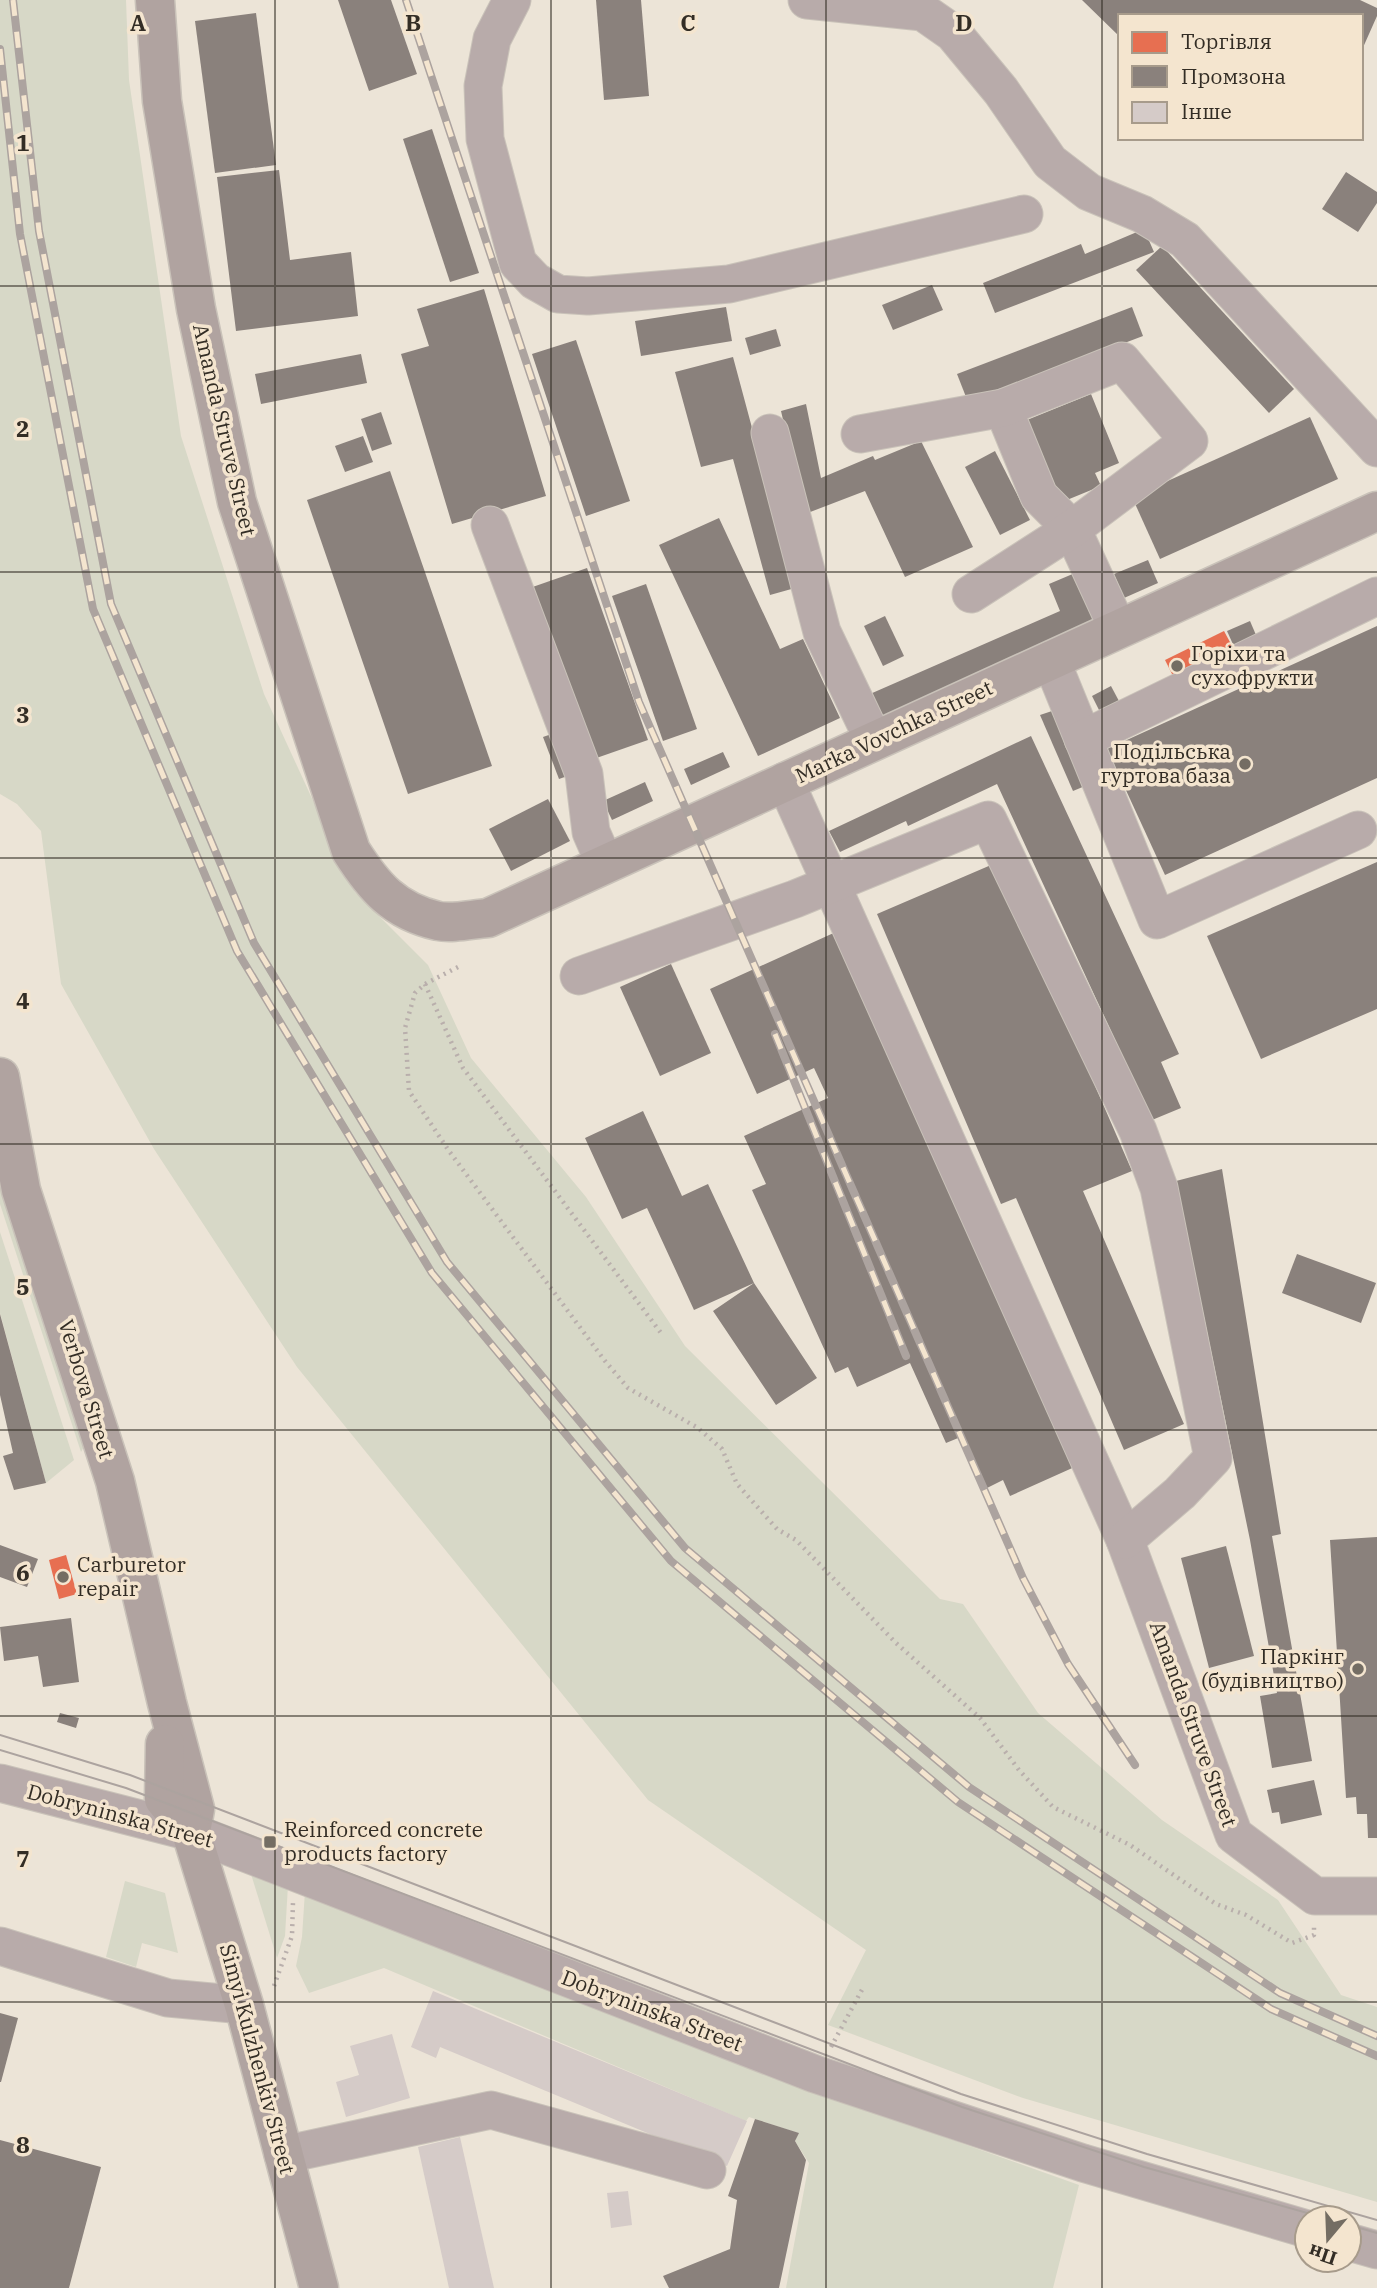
<svg xmlns="http://www.w3.org/2000/svg" width="1377" height="2288" font-family="'IBM Plex Serif',serif">
	<style>
		.green { fill: #d7d8c7 }
		.shops { fill: #e76f51 }
		.industry { fill: #8a817c }
		.building { fill: #d5cbc8 }
		.lines { fill: none; stroke-linecap: round; stroke-linejoin: round }
		.minor-casing { stroke: #c9c2b9; stroke-width: 39 }
		.major-casing { stroke: #c9c2b9; stroke-width: 41 }
		.path { stroke: #b9afac; stroke-width: 4.5; stroke-dasharray: 2 5; stroke-linecap: butt }
		.minor { stroke: #b8abaa; stroke-width: 37 }
		.major { stroke: #b0a3a0; stroke-width: 38 }
		.tram { stroke: #aca39f; stroke-width: 2 }
		.rail-casing { stroke: #aca39f; stroke-width: 8 }
		.rail { stroke: #f4e5cf; stroke-width: 5; stroke-dasharray: 16; stroke-linecap: butt }
		.grid { fill: none; stroke: #332d25; stroke-width: 2; stroke-opacity: 0.55 }
		.poi-dot { fill: #746d63; stroke: #f4e5cf; stroke-width: 2.5 }
		.labels { text-anchor: middle; stroke-width: 7; stroke-linejoin: round; paint-order: stroke }
		.street-label { font-size: 21px; fill: #332d25; stroke: #f4e5cf }
		.poi-label { font-size: 21px; fill: #332d25; stroke: #f4e5cf; text-anchor: start }
		.grid-label { font-size: 23px; text-anchor: middle; font-weight: bold; fill: #332d25; stroke: #f4e5cf; stroke-width: 7; stroke-linejoin: round; paint-order: stroke }
	</style>
	<rect width="100%" height="100%" fill="#ece4d7"/>
	<g class="green">
		<polygon points="0,0 126,0 129,80 181,436 264,694 355,892 428,965 471,1058 586,1197 685,1346 940,1599 963,1604 1038,1713 1162,1820 1278,1900 1341,1995 1377,2007 1377,2202 1023,2098 828,2025 866,1950 648,1800 297,1367 154,1149 61,984 41,831 17,804 0,794"/>
		<polygon points="0,1149 88,1440 81,1452 0,1204"/>
		<polygon points="0,1232 74,1460 46,1483 0,1313"/>
		<polygon points="251,1874 288,1885 285,1936 277,1958"/>
		<polygon points="125,1881 165,1893 178,1953 142,1943 136,1967 106,1957"/>
		<polygon points="305,1891 885,2116 1079,2185 1053,2288 786,2288 809,2163 795,2141 798,2133 749,2117 746,2121 384,1968 309,1993 296,1966 302,1937"/>
	</g>
	<g class="shops">
		<polygon points="1224,631 1238,657 1178,686 1165,660"/>
		<polygon points="66,1555 77,1594 59,1599 49,1560"/>
	</g>
	<g class="industry">
		<polygon points="338,0 391,0 417,74 369,91"/>
		<polygon points="596,0 641,0 649,96 604,100"/>
		<polygon points="1082,0 1360,0 1377,8 1377,16 1361,52 1361,16 1120,16 1120,37"/>
		<polygon points="256,13 276,165 215,173 195,21"/>
		<polygon points="432,129 479,273 450,282 403,139"/>
		<polygon points="279,170 290,260 351,252 358,316 236,331 217,177"/>
		<polygon points="1346,172 1377,192 1377,203 1358,232 1322,209"/>
		<polygon points="1144,229 1154,252 995,313 983,283 1081,244 1085,254"/>
		<polygon points="1162,246 1294,389 1269,413 1136,270"/>
		<polygon points="932,285 943,310 893,330 882,305"/>
		<polygon points="484,289 546,496 452,524 401,354 429,346 417,309"/>
		<polygon points="726,307 732,341 641,356 635,321"/>
		<polygon points="1132,307 1143,336 968,402 957,374"/>
		<polygon points="776,329 781,346 750,355 745,338"/>
		<polygon points="576,340 630,501 586,516 532,354"/>
		<polygon points="361,354 367,383 261,404 255,374"/>
		<polygon points="733,357 795,588 770,595 733,459 701,467 675,372"/>
		<polygon points="1091,394 1119,463 1095,473 1101,486 1062,502 1027,420"/>
		<polygon points="806,404 821,478 873,456 875,460 921,441 973,547 905,577 865,491 805,514 781,411"/>
		<polygon points="381,412 392,444 372,451 361,419"/>
		<polygon points="1310,417 1338,479 1160,559 1132,497"/>
		<polygon points="363,436 373,462 345,472 335,446"/>
		<polygon points="995,451 1030,520 1000,535 965,467"/>
		<polygon points="390,471 492,766 408,794 307,500"/>
		<polygon points="719,518 780,649 803,639 840,718 758,756 659,545"/>
		<polygon points="1148,560 1158,583 1124,598 1114,574"/>
		<polygon points="587,568 648,740 585,762 524,590"/>
		<polygon points="1075,573 1097,626 882,720 870,694 1060,611 1049,584"/>
		<polygon points="646,584 697,729 663,741 612,596"/>
		<polygon points="885,616 904,656 883,666 864,626"/>
		<polygon points="1250,621 1259,642 1236,651 1227,631"/>
		<polygon points="1377,626 1377,778 1165,875 1107,749"/>
		<polygon points="1111,686 1120,703 1100,712 1092,696"/>
		<polygon points="1058,709 1085,786 1073,791 1040,715"/>
		<polygon points="560,731 576,773 559,779 543,737"/>
		<polygon points="1031,736 1179,1054 1161,1062 1181,1108 1152,1120 997,784 908,826 906,821 840,852 829,831"/>
		<polygon points="723,752 730,767 691,785 684,769"/>
		<polygon points="645,782 653,801 612,820 603,801"/>
		<polygon points="548,799 570,841 511,871 489,829"/>
		<polygon points="998,862 1132,1171 1083,1191 1184,1424 1124,1450 1016,1198 1001,1204 877,914"/>
		<polygon points="1377,862 1377,1009 1261,1059 1207,936"/>
		<polygon points="838,931 1079,1465 1010,1496 1003,1480 987,1488 963,1436 946,1443 910,1363 857,1387 848,1367 835,1373 752,1190 766,1184 744,1136 828,1098 814,1068 757,1094 710,989"/>
		<polygon points="671,964 711,1053 660,1076 620,987"/>
		<polygon points="643,1111 682,1196 708,1184 754,1283 817,1378 776,1405 713,1311 754,1283 694,1310 647,1208 622,1219 585,1138"/>
		<polygon points="1222,1169 1281,1534 1272,1536 1312,1761 1272,1768 1260,1696 1277,1693 1250,1540 1176,1181"/>
		<polygon points="1297,1254 1376,1283 1361,1323 1282,1293"/>
		<polygon points="0,1314 46,1483 14,1490 3,1456 13,1453 0,1395"/>
		<polygon points="1377,1537 1377,1838 1368,1838 1367,1814 1357,1814 1356,1797 1346,1798 1330,1540"/>
		<polygon points="0,1545 38,1559 27,1587 0,1577"/>
		<polygon points="1226,1546 1254,1656 1209,1668 1181,1558"/>
		<polygon points="71,1618 79,1682 43,1687 38,1656 4,1661 0,1627"/>
		<polygon points="60,1713 79,1718 76,1728 57,1722"/>
		<polygon points="1314,1780 1322,1815 1281,1824 1279,1812 1272,1813 1267,1790"/>
		<polygon points="0,2013 18,2018 1,2082 0,2082"/>
		<polygon points="755,2119 799,2133 795,2141 806,2160 779,2288 669,2288 663,2276 730,2249 737,2200 728,2196"/>
		<polygon points="0,2140 101,2167 69,2288 0,2288"/>
	</g>
	<g class="building">
		<polygon points="433,1991 747,2121 727,2166 440,2047 436,2058 411,2047"/>
		<polygon points="392,2034 410,2098 346,2117 336,2082 359,2075 350,2046"/>
		<polygon points="460,2137 494,2288 449,2288 418,2147"/>
		<polygon points="628,2191 632,2225 611,2228 607,2193"/>
	</g>
	<g class="lines">
		<g class="minor-casing">
			<g id="minor">
				<polyline points="512,0 492,39 483,86 485,139 518,263 535,281 558,294 588,296 729,284 1024,214"/>
				<polyline points="807,0 923,12 953,33 1001,91 1050,162 1089,192 1142,214 1185,240 1377,448"/>
				<polyline points="1003,408 1039,496 1072,529 1118,629"/>
				<polyline points="770,433 822,632 874,741"/>
				<polyline points="860,434 1003,408 1122,361 1189,441 1072,529 971,594"/>
				<polyline points="490,525 584,774 591,832 605,864"/>
				<polyline points="1051,660 1157,920 1358,830"/>
				<polyline points="1083,739 1377,596"/>
				<polyline points="785,781 1125,1540 1234,1835 1315,1896 1377,1896"/>
				<polyline points="579,976 795,899 988,820 1138,1131 1159,1188 1213,1458 1180,1493 1125,1540"/>
				<polyline points="0,1783 191,1832 815,2074 1083,2163 1307,2229"/>
				<polyline points="0,1946 168,1998 244,2005"/>
				<polyline points="283,2155 491,2110 707,2170"/>
				<polyline points="1349,2242 1377,2250"/>
			</g>
		</g>
		<g class="major-casing">
			<g id="major">
				<path d="M155,0l7,101 34,208 41,193 114,349c23,36 43,60 87,70 15,3 35,-2 50,-3l889,-407"/>
				<polyline points="0,1077 21,1190 115,1481 167,1703 195,1809 191,1832"/>
				<polyline points="165,1744 164,1799 191,1832 244,2005 319,2288"/>
			</g>
		</g>
		<g class="path">
			<polyline points="458,967 425,984 415,993 405,1028 409,1091 449,1151 605,1361 628,1388 698,1428 722,1449 737,1484 777,1529 796,1540 896,1643 980,1718 1019,1770 1053,1807 1130,1845 1216,1904 1246,1915 1292,1943 1314,1935 1314,1924"/>
			<polyline points="425,984 463,1068 661,1333"/>
			<polyline points="274,1986 292,1936 293,1902"/>
			<polyline points="831,2047 864,1986"/>
		</g>
		<use href="#minor" class="minor"/>
		<use href="#major" class="major"/>
		<g class="tram">
			<polyline points="0,1735 130,1775 961,2094 1147,2154 1377,2220"/>
			<polyline points="0,1750 126,1788 962,2107 1144,2167 1325,2218"/>
			<polyline points="1349,2225 1377,2233"/>
		</g>
		<g class="rail-casing">
			<g id="rail">
				<polyline points="13,0 39,231 111,604 254,943 447,1262 685,1548 969,1787 1280,1993 1377,2036"/>
				<polyline points="406,0 639,702 1023,1578 1068,1664 1135,1765"/>
				<polyline points="0,49 20,234 93,609 237,951 432,1273 671,1561 958,1802 1271,2009 1377,2056"/>
				<polyline points="775,1034 906,1356"/>
			</g>
		</g>
		<use href="#rail" class="rail"/>
	</g>
	<path class="grid" d="M275,0v2288M551,0v2288M826,0v2288M1102,0v2288M0,286h1377M0,572h1377M0,858h1377M0,1144h1377M0,1430h1377M0,1716h1377M0,2002h1377"/>
	<g class="poi-dot">
		<circle cx="1177" cy="666" r="7"/>
		<circle cx="1245" cy="764" r="7"/>
		<circle cx="63" cy="1577" r="7"/>
		<circle cx="1358" cy="1669" r="7"/>
		<rect x="263" y="1835" width="14" height="14" rx="3.5"/>
	</g>
	<g class="labels">
		<g class="street-label">
			<text transform="translate(224 430) rotate(77)" y="7">Amanda Struve Street</text>
			<text transform="translate(894 732) rotate(-25)" y="7">Marka Vovchka Street</text>
			<text transform="translate(86 1389) rotate(73)" y="7">Verbova Street</text>
			<text transform="translate(1193 1724) rotate(70)" y="7">Amanda Struve Street</text>
			<text transform="translate(120 1816) rotate(15)" y="7">Dobryninska Street</text>
			<text transform="translate(652 2011) rotate(21)" y="7">Dobryninska Street</text>
			<text transform="translate(257 2059) rotate(75)" y="7">Simyi Kulzhenkiv Street</text>
		</g>
		<g class="poi-label">
			<text x="1191" y="661">Горіхи та<tspan x="1191" dy="24">сухофрукти</tspan></text>
			<text x="1231" y="759" text-anchor="end">Подільська<tspan x="1231" dy="24">гуртова база</tspan></text>
			<text x="77" y="1572">Carburetor<tspan x="77" dy="24">repair</tspan></text>
			<text x="1344" y="1664" text-anchor="end">Паркінг<tspan x="1344" dy="24">(будівництво)</tspan></text>
			<text x="284" y="1837">Reinforced concrete<tspan x="284" dy="24">products factory</tspan></text>
		</g>
	</g>
	<g class="grid-label">
		<text x="138" y="31">A</text>
		<text x="413" y="31">B</text>
		<text x="688" y="31">C</text>
		<text x="964" y="31">D</text>
		<text x="23" y="151">1</text>
		<text x="23" y="437">2</text>
		<text x="23" y="723">3</text>
		<text x="23" y="1009">4</text>
		<text x="23" y="1295">5</text>
		<text x="23" y="1581">6</text>
		<text x="23" y="1867">7</text>
		<text x="23" y="2153">8</text>
	</g>
	<rect x="1118" y="14" width="245" height="126" fill="#f4e5cf" stroke="#a79b8b" stroke-width="2"/>
	<rect x="1132" y="32" width="35" height="21" fill="#e76f51" stroke="#a79b8b" stroke-width="2"/>
	<text x="1181" y="49" font-size="21" fill="#332d25">Торгівля</text>
	<rect x="1132" y="66" width="35" height="21" fill="#8a817c" stroke="#a79b8b" stroke-width="2"/>
	<text x="1181" y="84" font-size="21" fill="#332d25">Промзона</text>
	<rect x="1132" y="102" width="35" height="21" fill="#d5cbc8" stroke="#a79b8b" stroke-width="2"/>
	<text x="1181" y="119" font-size="21" fill="#332d25">Інше</text>
	<g transform="translate(1328 2239) rotate(199)"><circle r="33" fill="#f4e5cf" stroke="#a79b8b" stroke-width="2"/>
	<path d="M0-5L12 26L0 18L-12 26Z" fill="#746d63"/>
	<text y="-10" font-size="19" font-weight="bold" text-anchor="middle" fill="#332d25">Пн</text>
	</g>
</svg>
